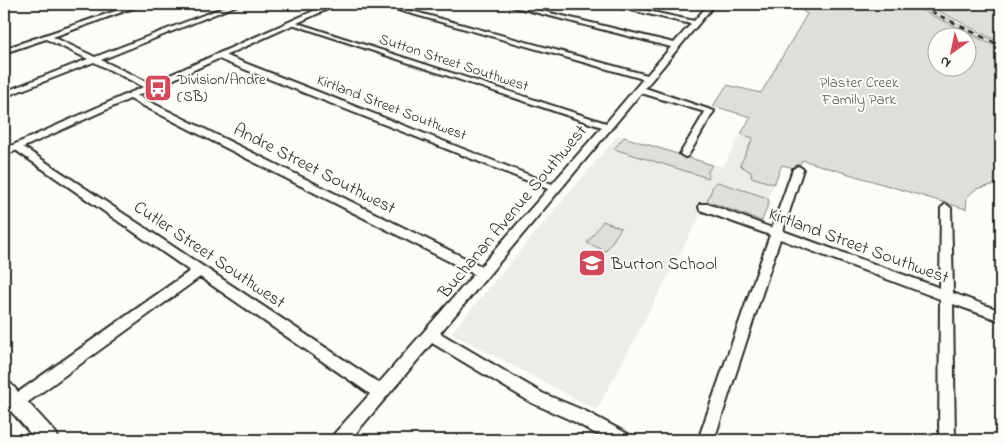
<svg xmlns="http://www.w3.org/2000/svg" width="1005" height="444" font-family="'Indie Flower',sans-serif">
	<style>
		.built { fill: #edece8 }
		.green { fill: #dfdeda; stroke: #858482; fill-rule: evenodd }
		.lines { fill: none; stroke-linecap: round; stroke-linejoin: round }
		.minor-casing { stroke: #2b2b2b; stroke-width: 4 }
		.major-casing { stroke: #2b2b2b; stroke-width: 4 }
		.minor { fill: #fdfcf7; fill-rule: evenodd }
		.major { fill: #fdfcf7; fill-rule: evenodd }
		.rail-casing { stroke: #2b2b2b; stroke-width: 3 }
		.rail { stroke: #fdfcf7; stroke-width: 2; stroke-dasharray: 5.5; stroke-linecap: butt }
		.labels { text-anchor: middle; stroke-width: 4; stroke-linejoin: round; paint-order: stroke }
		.far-street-label { font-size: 15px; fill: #2b2b2b; stroke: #fdfcf7 }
		.far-poi-label { font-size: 15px; fill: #2b2b2b; stroke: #fdfcf7; text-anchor: start }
		.far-park-label { font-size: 15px; fill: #585857; stroke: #fdfcf7 }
		.street-label { font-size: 18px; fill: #2b2b2b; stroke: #fdfcf7 }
		.poi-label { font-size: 18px; fill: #2b2b2b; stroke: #fdfcf7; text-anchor: start }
	</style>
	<rect width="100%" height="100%" fill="#fdfcf7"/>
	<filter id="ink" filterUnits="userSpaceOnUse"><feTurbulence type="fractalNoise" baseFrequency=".02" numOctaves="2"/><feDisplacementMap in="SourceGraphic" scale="10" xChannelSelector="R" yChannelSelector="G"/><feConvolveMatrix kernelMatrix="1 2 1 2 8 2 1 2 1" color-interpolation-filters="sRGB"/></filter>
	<g filter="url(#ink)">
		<polygon class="built" points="741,134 770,143 782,165 768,198 769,202 762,221 707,202 597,410 451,333 618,135 723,167"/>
		<g class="green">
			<path d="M808,4h101l92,45v134l-25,6 -9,8 -1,12 -164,-49 -4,9 -16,-4 -8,19 -23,-7 1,-4 -12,-8 13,-27 -12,-4 10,-17 -38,-11 14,-21 34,8 46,-79 -6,-4zM938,38h30v30h-30z"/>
			<polygon points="925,4 1001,4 1001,43"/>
			<polygon points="624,137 712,165 708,171 708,178 614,149"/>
			<polygon points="718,182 768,198 769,202 762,221 707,201 714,184"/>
			<polygon points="603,221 621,228 606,251 587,243"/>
		</g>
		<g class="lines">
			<g class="minor-casing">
				<g id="minor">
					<polygon points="136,4 144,4 53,37 95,57 232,4 240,4 101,60 154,85 154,89 148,89 94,62 4,97 4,92 88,59 46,39 4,53 4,49"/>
					<polygon points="301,4 310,4 326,9 323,11"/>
					<polygon points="377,4 386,4 647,75 671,47 503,4 513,4 674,43 691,24 605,4 616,4 694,21 709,4 715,4 645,88 714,111 688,156 685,157 680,154 705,112 641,93 440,333 542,393 585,411 628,434 630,440 607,440 573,421 532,403 432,343 350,440 332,440 334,434 370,394 200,277 20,408 15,410 10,408 7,403 10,398 190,271 14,149 14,145 20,145 379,383 474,274 128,98 128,94 134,94 481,266 548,189 216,58 216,54 222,54 552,184 602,127 289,23 294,22 606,123 643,79"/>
					<polygon points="798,166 803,169 783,231 940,288 941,208 946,204 951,208 953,293 1001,311 1001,321 953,304 955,440 939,440 940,299 780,239 714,440 698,440 770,235 700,210 699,207 700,204 708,204 772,228 793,169"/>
				</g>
			</g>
			<g class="major-casing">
				<g id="major">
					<polygon points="329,4 339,4 4,156 4,149"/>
					<polygon points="4,382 11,384 56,433 59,440 36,440 4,403"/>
				</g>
			</g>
			<use href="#minor" class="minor"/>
			<use href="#major" class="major"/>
			<g class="rail-casing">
				<polyline id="rail" points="916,4 1001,46"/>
			</g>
			<use href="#rail" class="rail"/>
		</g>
	</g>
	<defs>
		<g id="bus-square" transform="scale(1.4375)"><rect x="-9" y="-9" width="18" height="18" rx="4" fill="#d1495b" stroke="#fdfcf7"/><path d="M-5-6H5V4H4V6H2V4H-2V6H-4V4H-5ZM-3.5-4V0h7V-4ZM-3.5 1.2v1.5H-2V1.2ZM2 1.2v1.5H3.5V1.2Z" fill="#fff"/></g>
		<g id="school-square" transform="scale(1.4375)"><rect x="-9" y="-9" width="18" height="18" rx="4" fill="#d1495b" stroke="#fdfcf7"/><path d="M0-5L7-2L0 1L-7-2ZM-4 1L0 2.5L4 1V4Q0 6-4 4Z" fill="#fff"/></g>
	</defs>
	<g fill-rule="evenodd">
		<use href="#bus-square" x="158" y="88"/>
		<use href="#school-square" x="592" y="263"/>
	</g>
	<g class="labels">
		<g class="far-street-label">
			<text transform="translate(454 62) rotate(18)" y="5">Sutton Street Southwest</text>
			<text transform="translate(392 107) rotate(21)" y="5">Kirtland Street Southwest</text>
		</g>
		<g class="far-poi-label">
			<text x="177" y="84">Division/Andre<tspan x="177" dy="17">(SB)</tspan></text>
		</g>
		<g class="far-park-label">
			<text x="859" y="87">Plaster Creek<tspan x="859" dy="17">Family Park</tspan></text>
		</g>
		<g class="street-label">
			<text transform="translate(315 168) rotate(27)" y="6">Andre Street Southwest</text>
			<text transform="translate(512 211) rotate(-50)" y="6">Buchanan Avenue Southwest</text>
			<text transform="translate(859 245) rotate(20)" y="6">Kirtland Street Southwest</text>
			<text transform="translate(210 254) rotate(34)" y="6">Cutler Street Southwest</text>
		</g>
		<g class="poi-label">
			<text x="611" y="269">Burton School</text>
		</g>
	</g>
	<rect width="1005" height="444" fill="none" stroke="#fdfcf7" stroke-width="20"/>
	<rect x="10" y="10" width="985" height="424" fill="none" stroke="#2b2b2b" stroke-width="2" filter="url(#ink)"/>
	<g transform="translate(952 52) rotate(213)"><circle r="24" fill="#fdfcf7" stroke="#a9a8a5"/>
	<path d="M0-4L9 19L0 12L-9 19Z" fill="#d1495b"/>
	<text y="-8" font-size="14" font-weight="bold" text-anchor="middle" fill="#2b2b2b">N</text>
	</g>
</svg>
